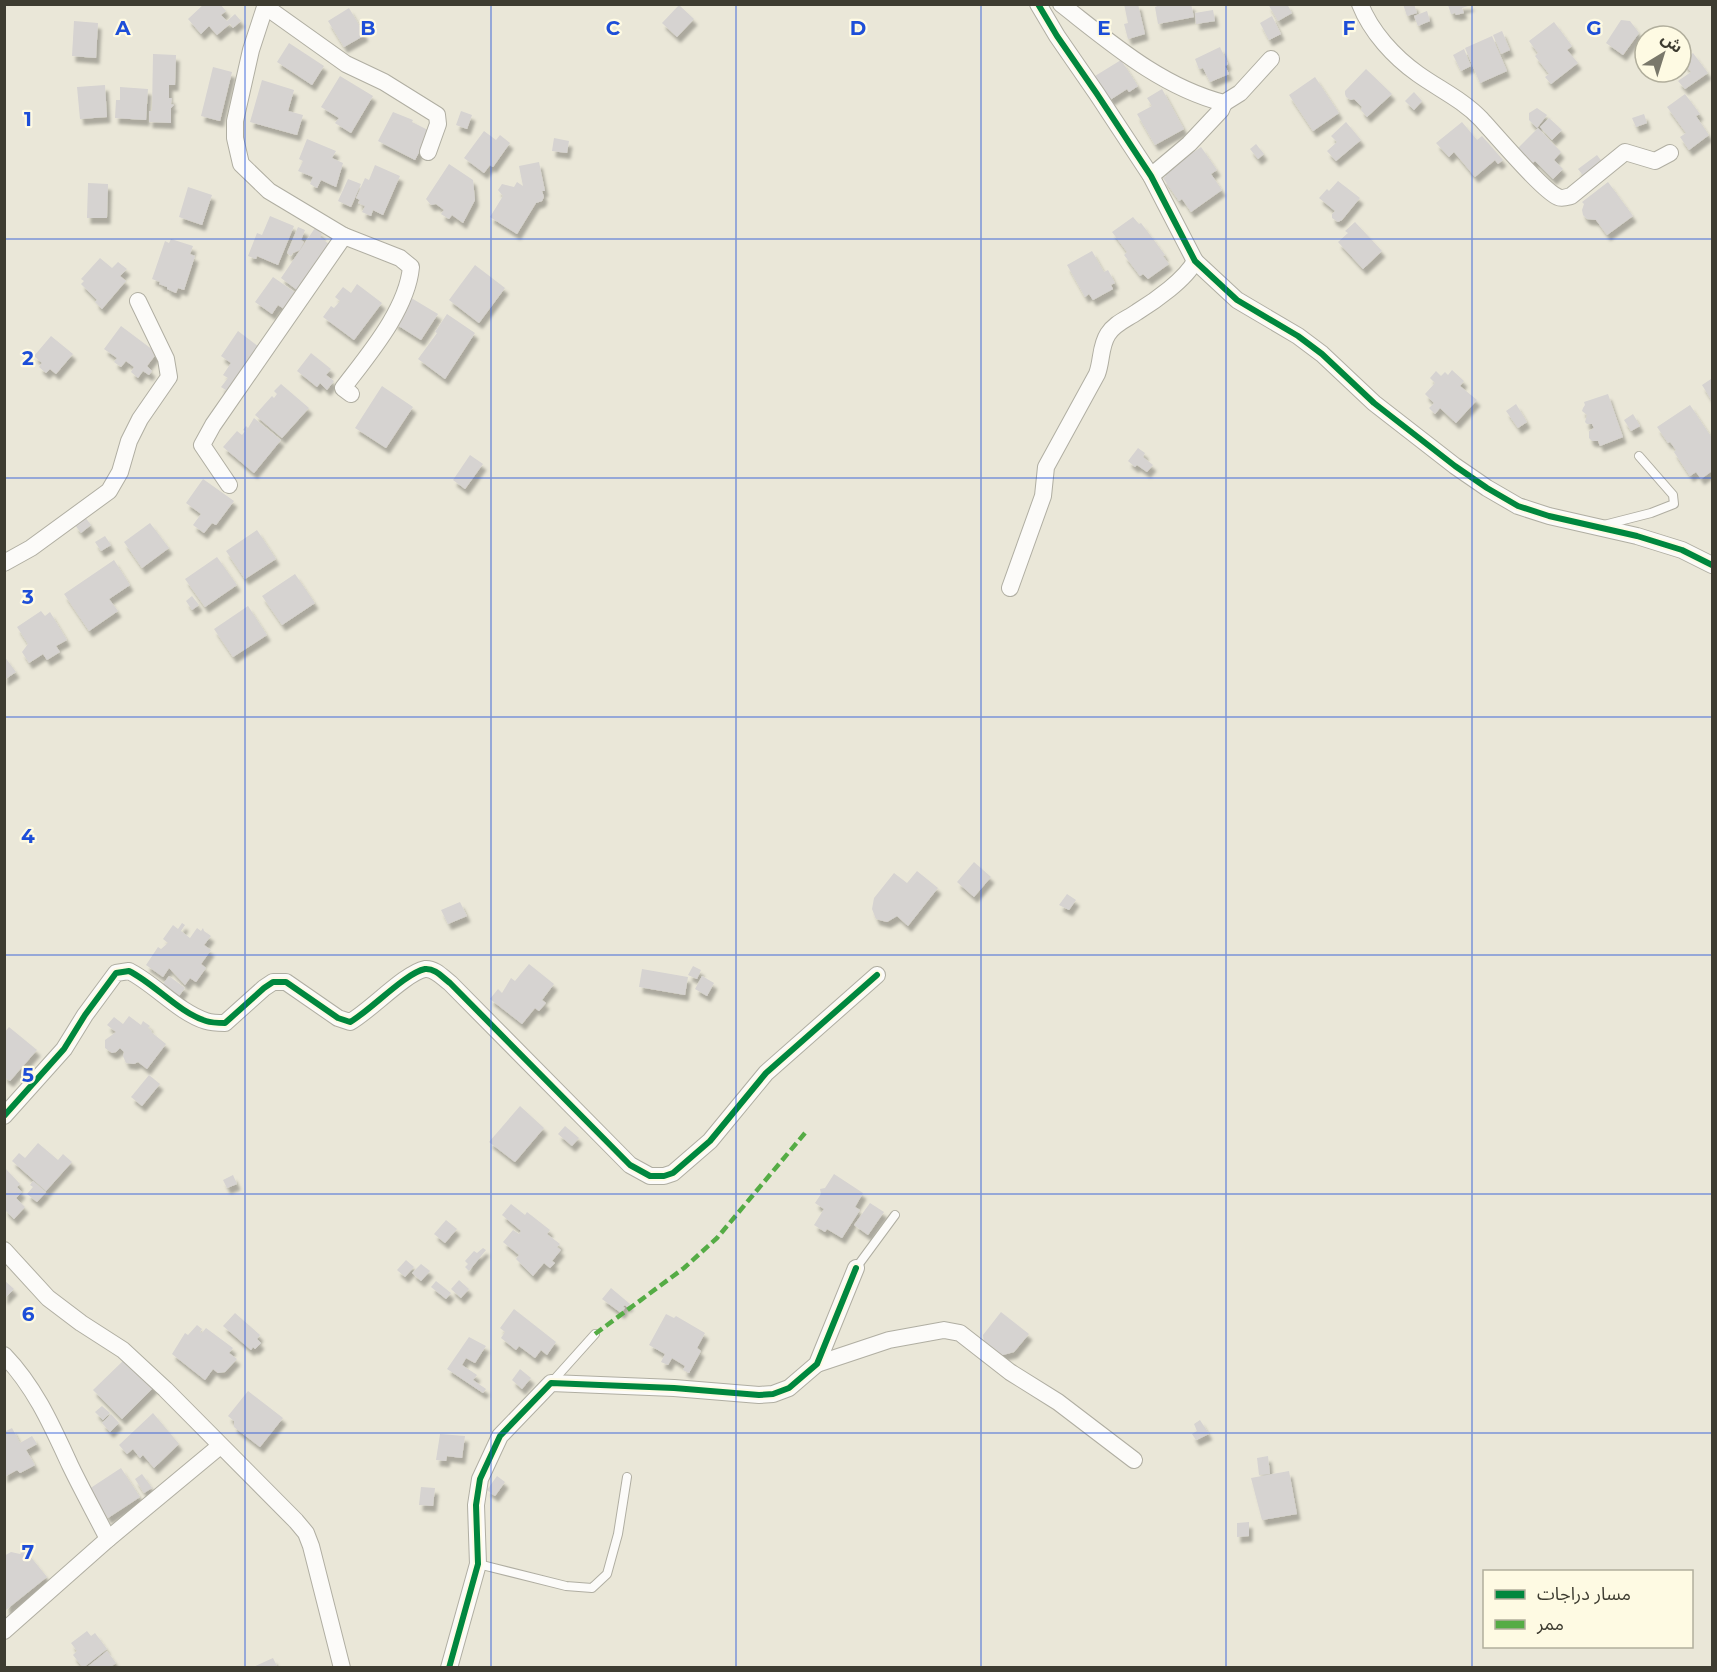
<svg xmlns="http://www.w3.org/2000/svg" width="1717" height="1672" font-family="Montserrat,'Noto Sans Arabic',sans-serif">
	<style>
		.building { fill: #d6d3d1; filter: url(#shadow) }
		.lines { fill: none; stroke-linecap: round; stroke-linejoin: round }
		.lane-casing { stroke: #b0aea2; stroke-width: 10 }
		.street-casing { stroke: #b0aea2; stroke-width: 18 }
		.lane { stroke: #fcfbf9; stroke-width: 8 }
		.street { stroke: #fcfbf9; stroke-width: 16 }
		.quiet { stroke: #55ac45; stroke-width: 4.5; stroke-dasharray: 9 4.5; stroke-linecap: butt }
		.cycleway-casing { stroke: #fefae3; stroke-width: 10 }
		.cycleway { stroke: #00873e; stroke-width: 6 }
		.grid { fill: none; stroke: #1d4ed8; stroke-width: 1.5; stroke-opacity: 0.55 }
		.grid-label { font-size: 20px; text-anchor: middle; font-weight: bold; fill: #1d4ed8; stroke: #fefae3; stroke-width: 4.5; stroke-linejoin: round; paint-order: stroke }
	</style>
	<defs>
		<filter id="shadow"><feDropShadow dx="3.5" dy="6" stdDeviation="1.5" flood-color="#0004"/></filter>
	</defs>
	<rect width="100%" height="100%" fill="#eae7d8"/>
	<g class="building">
		<polygon points="204,4 220,4 226,11 221,15 227,21 235,14 241,21 233,28 230,24 217,35 209,26 201,34 188,19"/>
		<polygon points="1124,4 1138,4 1145,34 1128,39 1124,24 1128,23"/>
		<polygon points="1162,4 1191,4 1194,17 1158,24 1155,7"/>
		<polygon points="1268,4 1287,4 1292,13 1278,21"/>
		<polygon points="1403,4 1414,4 1417,13 1407,16"/>
		<polygon points="1451,4 1471,4 1471,5 1462,8 1464,13 1456,15 1455,13 1451,14 1448,5"/>
		<polygon points="679,5 694,19 677,37 662,23"/>
		<polygon points="349,8 365,35 344,47 328,21"/>
		<polygon points="1213,10 1215,21 1196,24 1195,13"/>
		<polygon points="1427,11 1430,21 1418,26 1414,16"/>
		<polygon points="1272,16 1281,34 1269,40 1260,23"/>
		<polygon points="1621,20 1630,21 1639,33 1623,55 1606,43"/>
		<polygon points="74,21 98,23 96,58 72,56"/>
		<polygon points="1554,22 1572,46 1567,50 1578,63 1551,84 1545,77 1549,74 1535,56 1538,53 1529,41"/>
		<polygon points="1502,31 1510,50 1501,54 1493,35"/>
		<polygon points="1492,36 1507,71 1480,83 1465,48"/>
		<polygon points="289,43 324,66 312,85 277,62"/>
		<polygon points="1220,47 1228,64 1225,66 1229,74 1210,82 1203,68 1199,69 1195,59"/>
		<polygon points="1464,49 1471,66 1461,71 1453,55"/>
		<polygon points="1693,53 1708,73 1685,89 1678,81 1691,72 1682,61"/>
		<polygon points="153,54 176,55 175,85 169,85 169,98 172,98 171,104 174,105 171,108 171,123 149,122 149,111 152,111"/>
		<polygon points="1121,60 1138,86 1129,92 1127,89 1110,100 1095,76"/>
		<polygon points="213,67 232,72 220,121 201,116"/>
		<polygon points="1366,69 1392,94 1367,117 1361,110 1362,107 1354,99 1351,100 1346,97 1345,94 1345,91"/>
		<polygon points="340,76 373,96 351,133 335,123 339,118 321,107"/>
		<polygon points="1315,77 1339,113 1313,131 1289,95"/>
		<polygon points="262,80 294,90 288,111 303,115 297,135 250,122"/>
		<polygon points="105,85 107,117 80,119 77,87"/>
		<polygon points="120,87 148,89 146,120 115,118 116,100 120,100"/>
		<polygon points="1162,89 1184,129 1155,145 1137,114 1152,106 1147,98"/>
		<polygon points="1414,92 1422,101 1414,110 1405,101"/>
		<polygon points="1685,94 1700,114 1696,116 1709,135 1689,150 1680,137 1686,133 1667,107"/>
		<polygon points="1537,108 1547,115 1537,128 1529,120 1529,113"/>
		<polygon points="461,111 472,115 467,129 456,125"/>
		<polygon points="393,112 413,120 412,122 430,131 415,160 378,141"/>
		<polygon points="1644,114 1647,123 1636,127 1632,118"/>
		<polygon points="1549,118 1562,130 1552,140 1540,127"/>
		<polygon points="1346,122 1361,140 1336,161 1327,151 1337,142 1331,136"/>
		<polygon points="1462,122 1477,140 1482,136 1503,160 1498,164 1495,160 1475,177 1454,152 1449,157 1436,143"/>
		<polygon points="1538,128 1561,152 1554,160 1563,169 1553,179 1535,161 1529,166 1514,152"/>
		<polygon points="484,131 496,140 500,135 510,143 493,167 490,165 484,173 464,158"/>
		<polygon points="554,138 569,141 567,153 552,151"/>
		<polygon points="307,139 336,151 332,158 343,163 336,187 321,180 317,188 310,184 313,177 298,171 303,161 299,159"/>
		<polygon points="1256,144 1264,154 1258,159 1250,149"/>
		<polygon points="1201,147 1217,170 1211,174 1222,190 1191,212 1182,199 1179,201 1163,178 1166,176 1164,173"/>
		<polygon points="1597,155 1603,163 1585,178 1578,169"/>
		<polygon points="539,162 545,191 542,191 544,197 542,201 536,203 517,234 490,217 503,196 498,190 502,184 514,187 517,182 523,186 519,166"/>
		<polygon points="449,164 473,180 475,200 463,223 452,215 449,219 441,214 444,210 436,204 431,205 426,199"/>
		<polygon points="375,165 400,176 383,215 373,210 371,216 362,212 365,206 358,203 360,200 356,198 365,178 369,180"/>
		<polygon points="348,179 361,184 351,207 338,201"/>
		<polygon points="1338,181 1360,198 1342,220 1338,222 1332,218 1332,214 1335,211 1319,198 1327,189 1329,191"/>
		<polygon points="1608,182 1633,216 1607,235 1596,220 1587,219 1583,215 1582,210 1584,204 1582,202"/>
		<polygon points="88,183 108,184 107,218 87,218"/>
		<polygon points="188,187 212,195 202,225 179,217"/>
		<polygon points="270,216 294,226 278,265 257,256 256,259 248,256 257,233 262,235"/>
		<polygon points="1133,217 1139,224 1141,223 1165,255 1163,256 1169,264 1148,279 1143,274 1140,276 1124,255 1127,252 1112,232"/>
		<polygon points="1355,222 1382,251 1363,269 1338,242 1348,233 1345,231"/>
		<polygon points="298,227 305,230 301,240 304,242 300,250 293,253 291,256 287,253"/>
		<polygon points="315,228 322,234 320,237 330,245 297,290 281,278"/>
		<polygon points="171,239 193,246 190,254 195,256 184,290 178,288 176,293 167,289 167,287 159,284 160,282 152,279 165,241 169,243"/>
		<polygon points="1092,251 1104,272 1108,270 1115,283 1111,285 1113,289 1093,300 1089,294 1085,297 1067,265"/>
		<polygon points="100,258 112,268 118,262 127,269 120,276 126,281 102,309 95,302 97,300 81,284 84,281 81,279"/>
		<polygon points="475,265 505,288 479,323 449,300"/>
		<polygon points="273,277 296,293 284,309 278,305 272,314 255,302"/>
		<polygon points="357,284 382,303 354,340 323,317 331,306 334,308 340,301 335,297 343,287 351,293"/>
		<polygon points="408,296 438,314 421,340 394,323"/>
		<polygon points="447,314 475,333 445,379 418,359 437,333 435,332"/>
		<polygon points="121,326 157,353 147,366 152,371 149,375 143,371 138,378 131,372 134,367 126,361 121,367 114,362 117,358 104,349"/>
		<polygon points="238,331 259,347 229,392 221,387 228,378 223,375 231,363 221,356"/>
		<polygon points="51,336 73,354 56,374 50,369 46,373 39,367 42,363 34,356"/>
		<polygon points="311,353 331,369 326,375 334,381 327,390 320,383 317,387 297,371"/>
		<polygon points="1452,370 1464,381 1460,386 1477,400 1456,423 1440,408 1435,414 1429,408 1434,403 1425,394 1435,383 1430,378 1436,371 1441,376 1445,372 1448,375"/>
		<polygon points="1711,379 1712,381 1712,401 1702,385"/>
		<polygon points="281,384 309,408 282,438 255,415 272,396 274,398 277,394 274,391"/>
		<polygon points="382,386 413,407 386,448 355,428"/>
		<polygon points="1608,394 1623,437 1600,446 1598,441 1592,441 1589,438 1589,431 1594,428 1592,424 1587,424 1585,422 1587,415 1582,411 1583,408 1585,405 1584,402"/>
		<polygon points="1516,404 1527,422 1518,428 1506,411"/>
		<polygon points="1690,405 1712,438 1712,471 1701,479 1696,472 1690,476 1674,452 1676,450 1670,442 1668,443 1657,427"/>
		<polygon points="1633,414 1640,426 1631,431 1624,420"/>
		<polygon points="254,418 281,440 254,473 223,447 237,431 242,435 245,431 243,430 246,426 248,428"/>
		<polygon points="1138,448 1145,453 1143,457 1153,465 1147,472 1137,465 1135,467 1128,461"/>
		<polygon points="470,455 483,464 465,489 453,480"/>
		<polygon points="203,479 234,501 216,525 212,523 204,533 193,525 201,514 186,503"/>
		<polygon points="85,517 91,525 81,533 75,525"/>
		<polygon points="150,523 169,548 142,568 124,542"/>
		<polygon points="257,530 276,559 245,579 226,551"/>
		<polygon points="105,536 111,545 101,551 95,542"/>
		<polygon points="217,557 237,585 205,607 185,579"/>
		<polygon points="114,560 130,585 109,599 118,611 89,631 64,594"/>
		<polygon points="295,574 315,603 282,625 262,596"/>
		<polygon points="192,596 199,605 192,610 186,601"/>
		<polygon points="248,606 267,635 233,657 214,629"/>
		<polygon points="41,611 45,616 50,612 67,640 56,646 60,652 47,660 43,654 29,663 22,652 28,644 17,627"/>
		<polygon points="4,656 16,672 4,680"/>
		<polygon points="974,862 991,877 974,897 957,882"/>
		<polygon points="917,871 938,888 908,926 897,916 887,922 876,919 872,909 874,898 894,873 907,883"/>
		<polygon points="1067,894 1076,900 1069,910 1059,905"/>
		<polygon points="460,902 467,916 448,924 441,910"/>
		<polygon points="182,923 185,925 181,931 190,938 197,928 201,931 203,928 204,931 211,936 204,945 211,950 201,964 206,968 196,982 190,978 185,985 169,968 163,977 146,965 158,947 161,949 168,943 163,939 173,925 178,929"/>
		<polygon points="529,964 554,984 542,1000 546,1003 539,1011 535,1008 522,1024 490,999 498,989 502,993 511,978 515,981"/>
		<polygon points="693,966 701,970 697,979 688,975"/>
		<polygon points="642,969 688,977 685,995 639,987"/>
		<polygon points="169,976 185,988 176,1000 160,988"/>
		<polygon points="702,976 714,983 707,996 695,989"/>
		<polygon points="129,1016 141,1025 143,1021 150,1026 148,1028 152,1031 151,1032 166,1044 147,1069 138,1062 134,1064 126,1063 123,1056 124,1052 120,1048 116,1052 112,1053 105,1048 105,1040 116,1032 107,1025 114,1017 123,1024"/>
		<polygon points="9,1027 37,1050 10,1081 4,1077 4,1033"/>
		<polygon points="149,1075 160,1084 142,1106 131,1097"/>
		<polygon points="520,1106 544,1128 515,1162 489,1142"/>
		<polygon points="565,1126 579,1138 572,1146 558,1134"/>
		<polygon points="38,1143 58,1160 63,1154 72,1162 46,1191 12,1161 19,1153 25,1158"/>
		<polygon points="5,1168 20,1184 17,1187 22,1192 16,1198 25,1207 14,1219 5,1210"/>
		<polygon points="834,1174 863,1193 855,1207 860,1210 842,1238 827,1229 825,1232 814,1225 824,1209 815,1203 821,1194 820,1189 825,1188"/>
		<polygon points="233,1175 237,1184 227,1188 223,1180"/>
		<polygon points="33,1181 46,1192 37,1202 27,1194 33,1187 30,1185"/>
		<polygon points="870,1203 884,1212 868,1235 854,1225"/>
		<polygon points="511,1204 525,1215 527,1212 550,1230 547,1234 560,1244 557,1247 561,1250 552,1261 555,1263 550,1268 544,1263 533,1276 516,1259 519,1255 503,1242 513,1230 519,1234 521,1231 502,1215"/>
		<polygon points="446,1220 457,1229 445,1243 434,1234"/>
		<polygon points="483,1248 486,1250 469,1271 465,1267 468,1264 465,1261 474,1251 477,1253"/>
		<polygon points="406,1260 414,1267 405,1277 397,1270"/>
		<polygon points="421,1264 430,1271 421,1281 412,1273"/>
		<polygon points="4,1280 14,1289 4,1299"/>
		<polygon points="459,1280 469,1289 461,1298 451,1289"/>
		<polygon points="436,1281 451,1293 446,1299 431,1287"/>
		<polygon points="611,1288 630,1304 627,1307 625,1305 623,1307 625,1308 621,1313 602,1299"/>
		<polygon points="514,1309 556,1342 547,1355 541,1350 535,1358 519,1346 516,1350 501,1338 505,1332 500,1328"/>
		<polygon points="1001,1312 1029,1334 1014,1352 999,1356 984,1344 983,1335"/>
		<polygon points="235,1313 260,1335 257,1339 261,1343 255,1349 253,1347 251,1350 223,1326"/>
		<polygon points="666,1314 674,1318 676,1316 705,1333 697,1348 701,1351 689,1373 683,1370 685,1366 672,1358 668,1365 661,1362 665,1354 649,1345"/>
		<polygon points="197,1325 202,1329 200,1332 202,1333 206,1328 233,1348 229,1353 237,1359 225,1372 218,1373 213,1369 205,1380 172,1354 185,1333 188,1335"/>
		<polygon points="469,1337 486,1346 475,1363 466,1358 462,1365 477,1375 473,1380 486,1389 483,1393 447,1369"/>
		<polygon points="127,1357 155,1386 122,1419 93,1390"/>
		<polygon points="520,1369 531,1378 522,1389 512,1380"/>
		<polygon points="248,1391 283,1418 260,1447 234,1427 234,1421 228,1416"/>
		<polygon points="102,1406 110,1413 103,1420 95,1412"/>
		<polygon points="153,1413 179,1444 154,1468 143,1455 140,1458 133,1449 127,1454 119,1445"/>
		<polygon points="111,1414 119,1423 110,1432 102,1423"/>
		<polygon points="1200,1420 1209,1434 1196,1440 1192,1434 1197,1431 1194,1424"/>
		<polygon points="12,1428 20,1443 32,1436 37,1444 26,1450 35,1465 20,1473 17,1470 4,1477 4,1432"/>
		<polygon points="440,1434 465,1436 462,1458 447,1456 446,1461 436,1460"/>
		<polygon points="1268,1456 1270,1474 1259,1475 1257,1458"/>
		<polygon points="121,1468 140,1497 108,1518 89,1489"/>
		<polygon points="1289,1471 1297,1514 1262,1520 1251,1478"/>
		<polygon points="142,1474 152,1488 144,1493 135,1479"/>
		<polygon points="497,1476 505,1482 495,1496 487,1490"/>
		<polygon points="421,1487 435,1488 433,1506 419,1505"/>
		<polygon points="1249,1522 1249,1536 1237,1537 1237,1523"/>
		<polygon points="25,1550 47,1577 6,1610 4,1556 11,1552 20,1554"/>
		<polygon points="87,1631 91,1636 95,1633 107,1649 83,1668 73,1655 77,1651 71,1643"/>
		<polygon points="107,1651 116,1663 112,1666 113,1668 86,1668"/>
		<polygon points="273,1658 278,1668 251,1668"/>
	</g>
	<g class="lines">
		<g class="lane-casing">
			<g id="lane">
				<polyline points="1604,525 1651,513 1674,504 1673,495 1639,456"/>
				<polyline points="856,1268 895,1215"/>
				<polyline points="551,1383 595,1334"/>
				<polyline points="478,1564 566,1586 592,1588 607,1574 618,1534 627,1477"/>
			</g>
		</g>
		<g class="street-casing">
			<g id="street">
				<polyline points="1038,4 1057,36 1097,94 1151,176 1195,261 1237,300 1298,336 1322,354 1374,403 1455,466 1487,488 1518,506 1549,516 1637,536 1682,550 1712,565"/>
				<path d="M1061,4c50,39 100,83 163,99l16,-10 31,-34"/>
				<path d="M1360,4c11,28 34,53 58,70 21,15 45,26 63,45 13,14 63,73 77,78 4,2 9,0 13,-1l54,-44 30,9 15,-8"/>
				<polyline points="266,7 346,64 384,82 437,115 438,124 428,152"/>
				<polyline points="1151,176 1189,144 1221,110 1224,103"/>
				<path d="M344,236l56,22 11,9c-4,43 -43,88 -68,121l8,6"/>
				<polyline points="229,485 202,445 213,425 344,236 269,191 241,164 235,138 235,121 251,50 266,4"/>
				<polyline points="4,563 31,548 109,491 120,472 129,441 140,419 169,377 166,359 138,301"/>
				<path d="M1010,588l33,-92 3,-29 51,-93c5,-13 3,-28 11,-40 7,-11 19,-15 29,-22 18,-11 49,-33 58,-51"/>
				<path d="M4,1116l60,-67 21,-34 31,-42 13,-2c26,13 49,41 77,50 6,2 13,2 19,2l39,-35 9,-6h13l52,36 12,4c20,-11 55,-49 75,-53 10,-1 18,9 25,14l180,182 20,11h14l9,-3 37,-32 56,-68 111,-98"/>
				<polyline points="4,1250 48,1298 81,1323 123,1350 165,1389 296,1521 306,1533 311,1546 342,1668"/>
				<path d="M4,1355c31,32 48,71 66,110 12,25 26,50 38,74"/>
				<polyline points="817,1364 889,1340 944,1330 960,1333 1010,1372 1058,1402 1134,1460"/>
				<polyline points="4,1631 108,1539 220,1446"/>
				<polyline points="449,1668 478,1564 476,1505 480,1479 500,1436 551,1383 674,1388 759,1395 773,1394 789,1388 817,1364 856,1268"/>
			</g>
		</g>
		<use href="#lane" class="lane"/>
		<use href="#street" class="street"/>
		<polyline class="quiet" points="595,1334 684,1268 717,1238 805,1133"/>
		<g class="cycleway-casing">
			<g id="cycleway">
				<polyline points="1038,4 1057,36 1097,94 1151,176 1195,261 1237,300 1298,336 1322,354 1374,403 1455,466 1487,488 1518,506 1549,516 1637,536 1682,550 1712,565"/>
				<path d="M4,1116l60,-67 21,-34 31,-42 13,-2c26,13 49,41 77,50 6,2 13,2 19,2l39,-35 9,-6h13l52,36 12,4c20,-11 55,-49 75,-53 10,-1 18,9 25,14l180,182 20,11h14l9,-3 37,-32 56,-68 111,-98"/>
				<polyline points="449,1668 478,1564 476,1505 480,1479 500,1436 551,1383 674,1388 759,1395 773,1394 789,1388 817,1364 856,1268"/>
			</g>
		</g>
		<use href="#cycleway" class="cycleway"/>
	</g>
	<path class="grid" d="M245,4v1664M491,4v1664M736,4v1664M981,4v1664M1226,4v1664M1472,4v1664M4,239h1708M4,478h1708M4,717h1708M4,955h1708M4,1194h1708M4,1433h1708"/>
	<g class="grid-label">
		<text x="123" y="35">A</text>
		<text x="368" y="35">B</text>
		<text x="613" y="35">C</text>
		<text x="858" y="35">D</text>
		<text x="1104" y="35">E</text>
		<text x="1349" y="35">F</text>
		<text x="1594" y="35">G</text>
		<text x="28" y="126">1</text>
		<text x="28" y="365">2</text>
		<text x="28" y="604">3</text>
		<text x="28" y="843">4</text>
		<text x="28" y="1082">5</text>
		<text x="28" y="1321">6</text>
		<text x="28" y="1559">7</text>
	</g>
	<rect width="1717" height="1672" fill="none" stroke="#3e3c31" stroke-width="12"/>
	<rect x="1483" y="1570" width="210" height="78" fill="#fefae3" stroke="#b1ae9c" stroke-width="1.5"/>
	<rect x="1495" y="1590" width="30" height="9" fill="#00873e" stroke="#b1ae9c" stroke-width="1.5"/>
	<text x="1537" y="1600" font-size="18" fill="#3e3c31">مسار دراجات</text>
	<rect x="1495" y="1620" width="30" height="9" fill="#55ac45" stroke="#b1ae9c" stroke-width="1.5"/>
	<text x="1537" y="1630" font-size="18" fill="#3e3c31">ممر</text>
	<g transform="translate(1663 54) rotate(38)"><circle r="28" fill="#fefae3" stroke="#b1ae9c" stroke-width="1.5"/>
	<path d="M0-4.5L10 22L0 15L-10 22Z" fill="#7a786b"/>
	<text y="-9" font-size="16" font-weight="bold" text-anchor="middle" fill="#3e3c31">ش</text>
	</g>
</svg>
